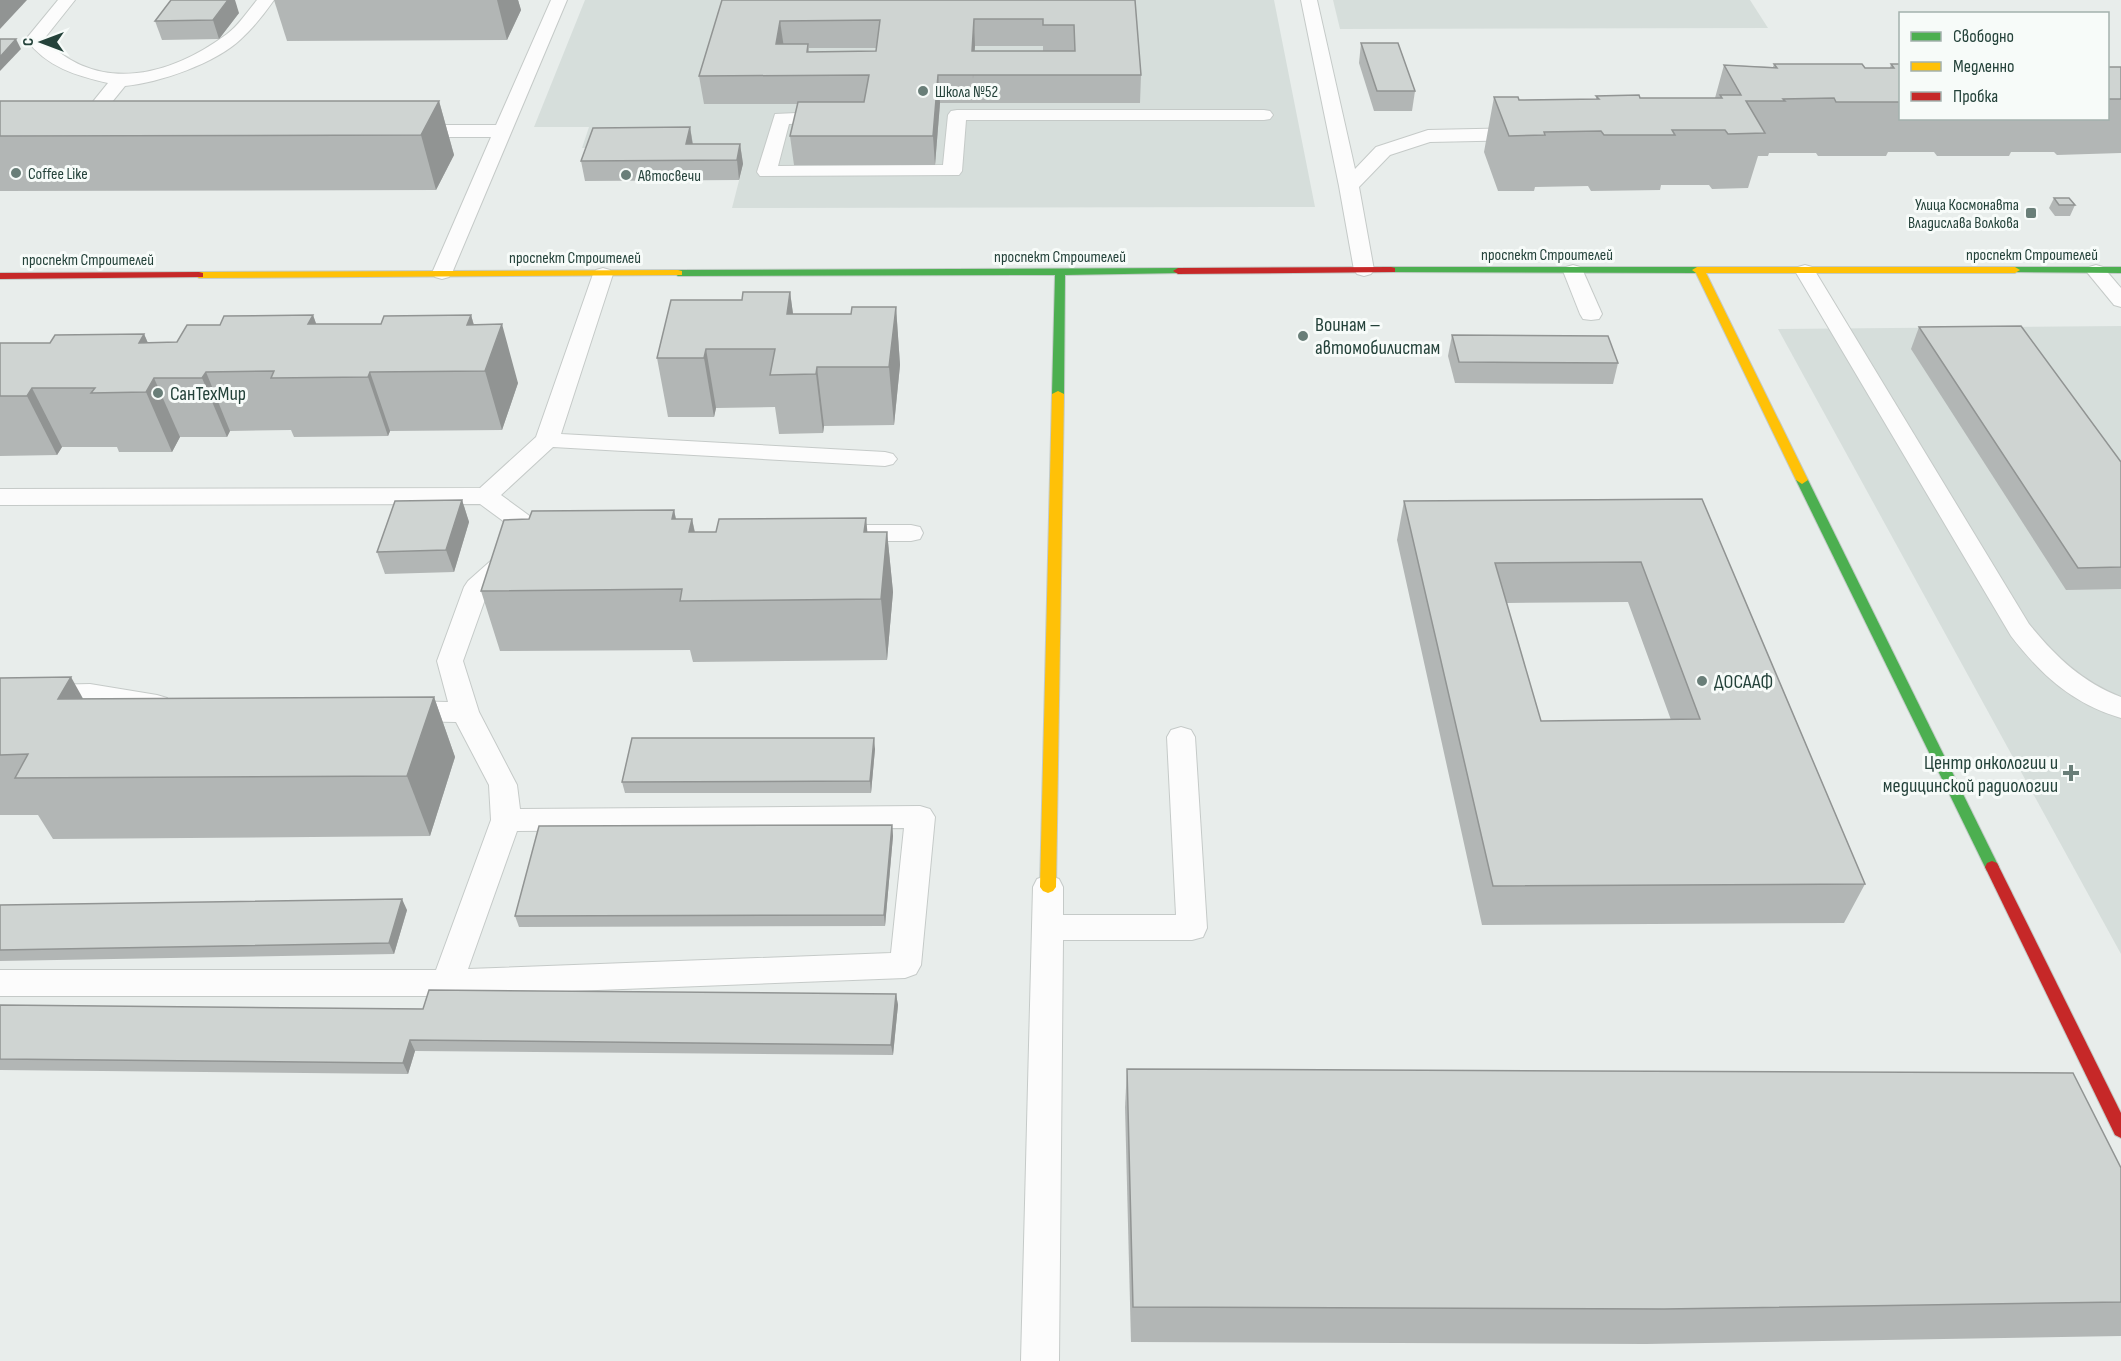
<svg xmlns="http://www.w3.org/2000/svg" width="2121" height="1361" font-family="'Sofia Sans Condensed',sans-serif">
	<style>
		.built { fill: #d6dedb }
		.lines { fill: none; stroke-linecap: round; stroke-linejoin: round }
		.lane-casing { stroke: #c5cac8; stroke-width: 2 }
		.fast-casing { stroke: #c3cbc8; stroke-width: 2 }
		.slow-casing { stroke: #c3cbc8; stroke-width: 2 }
		.jam-casing { stroke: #c3cbc8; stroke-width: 2 }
		.lane { fill: #fcfcfc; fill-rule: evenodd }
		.fast { fill: #4caf50; fill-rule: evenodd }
		.slow { fill: #ffc107; fill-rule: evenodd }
		.jam { fill: #c62828; fill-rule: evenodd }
		.wall { fill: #b2b6b5; fill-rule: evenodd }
		.shaded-wall { fill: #919493 }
		.building { fill: #cfd4d2; stroke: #919493; stroke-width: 1.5; fill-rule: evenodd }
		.poi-dot { fill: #697e78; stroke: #f7fbf9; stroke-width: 2 }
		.labels { text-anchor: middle; stroke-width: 6; stroke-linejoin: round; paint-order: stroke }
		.far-poi-label { font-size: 16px; fill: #24423a; stroke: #f7fbf9; text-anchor: start }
		.far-street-label { font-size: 16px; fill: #24423a; stroke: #f7fbf9 }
		.poi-label { font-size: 20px; fill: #24423a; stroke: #f7fbf9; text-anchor: start }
	</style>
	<rect width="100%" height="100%" fill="#e8edeb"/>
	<g class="built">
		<polygon points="585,0 1274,0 1315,207 732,208 743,165 693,147 582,148 589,127 534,127"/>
		<polygon points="1333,0 1750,0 1768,28 1340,29"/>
		<polygon points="2121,326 2121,954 1778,329"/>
	</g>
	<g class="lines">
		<g class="lane-casing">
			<g id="lane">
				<path d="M58,0h17l-31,39c55,56 126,37 183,-5 11,-8 21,-23 30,-34h17c-9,13 -21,28 -33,39 -25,24 -82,44 -116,47l-39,48h-14l-2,-4 38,-47c-31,-7 -62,-16 -82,-44z"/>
				<polygon points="551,0 567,0 452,273 449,277 442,279 435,277 432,273 491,137 410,137 403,135 401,131 403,127 410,125 496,125"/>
				<polygon points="1301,0 1317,0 1355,169 1376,147 1428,130 1523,128 1530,130 1532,134 1530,138 1523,140 1430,142 1390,155 1359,187 1374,270 1371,274 1364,276 1357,274 1354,270 1339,186"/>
				<polygon points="828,108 834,109 837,113 834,122 789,124 778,166 943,165 948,115 951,111 957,110 1264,110 1270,111 1273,115 1270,119 1264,120 966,120 962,171 959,175 760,176 757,172 775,114 819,112"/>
				<polygon points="1573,265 1580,267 1583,271 1602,314 1599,319 1591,320 1583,319 1580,314 1563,271 1566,267"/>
				<path d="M1805,265l7,2 3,4 214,353c26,32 53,58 92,73v21c-48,-14 -80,-43 -110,-82l-216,-365 3,-4z"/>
				<polygon points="2096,265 2103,267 2121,288 2121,307 2114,305 2086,271 2089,267"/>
				<path d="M603,268l7,2 3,4 -52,160 324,18 8,2 4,5 -4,5 -8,2 -332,-19 -52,48 45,33 3,6 -61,57 -25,70 16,51 38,73 3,24 400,-3 10,3 5,8 -14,148 -5,9 -11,4 -458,18h-447v-26h436l55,-150 -2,-35 -33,-63 -54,-1 -10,-3 -4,-7 4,-7 10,-3 46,1 -11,-41 27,-74 4,-6 53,-47 -41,-30 -480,1v-16l480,-1 56,-51 57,-163 3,-4zM904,828l-13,125 -423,16 49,-138z"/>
				<polygon points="853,525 911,525 920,527 923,533 920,539 911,541 853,541 844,539 841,533 844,527"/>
				<polygon points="90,684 157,695 167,698 171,705 167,712 157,715 90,704 0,706 0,686"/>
				<polygon points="1181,727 1191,730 1195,737 1207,928 1203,937 1192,940 1063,940 1059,1361 1021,1361 1033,887 1037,879 1048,875 1059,879 1063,887 1063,915 1176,915 1167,737 1171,730"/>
			</g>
		</g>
		<g class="fast-casing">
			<g id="fast">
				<polygon points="1391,267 1697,267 1702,270 1697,273 1387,272 1387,268"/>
				<polygon points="2015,267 2121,267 2121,273 2011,272 2010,270"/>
				<polygon points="1178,268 1182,269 1182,273 1065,275 1064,394 1058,397 1052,394 1055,275 678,276 673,273 678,270"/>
				<polygon points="1802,476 1808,480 1999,867 1997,871 1992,873 1987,871 1985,867 1796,480"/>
			</g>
		</g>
		<g class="slow-casing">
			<g id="slow">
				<polygon points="1697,267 2015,267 2020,270 2015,273 1706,273 1808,480 1802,484 1796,480 1696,273 1692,270"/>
				<polygon points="678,270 682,271 682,275 199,278 194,275 199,272"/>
				<polygon points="1058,391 1064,394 1056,887 1053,891 1048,893 1043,891 1040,887 1052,394"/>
			</g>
		</g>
		<g class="jam-casing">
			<g id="jam">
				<polygon points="1391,267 1395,268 1395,272 1178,274 1173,271 1178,268"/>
				<polygon points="199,272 203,273 203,277 0,279 0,273"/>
				<polygon points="1992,861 1997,863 1999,867 2121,1113 2121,1138 2115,1135 1985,867 1987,863"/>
			</g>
		</g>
		<use href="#lane" class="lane"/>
		<use href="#fast" class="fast"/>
		<use href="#slow" class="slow"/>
		<use href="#jam" class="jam"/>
	</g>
	<g class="wall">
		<polygon points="274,0 518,0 521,10 507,40 287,41"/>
		<path d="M722,0h413l6,75 -1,28h-200l-5,62h-141l-4,-29 8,-32h-94l-5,-28zM975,46h68v5h-69zM809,48h68l-1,3 -67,1z"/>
		<polygon points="239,13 219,39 162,40 155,21"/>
		<polygon points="1361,43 1415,91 1412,111 1374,111 1359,63"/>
		<polygon points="1774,64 1865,68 1890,68 1891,64 1900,64 1900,118 2108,118 2108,67 2121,67 2121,153 2057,155 2054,152 2011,152 2009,156 1937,156 1934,152 1888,152 1886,156 1818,156 1816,153 1769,153 1768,156 1758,156 1748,188 1712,189 1709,185 1661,185 1660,190 1591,191 1588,186 1535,187 1534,191 1498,191 1484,152 1494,97 1519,100 1596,99 1596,96 1640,98 1715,98 1724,65 1773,67"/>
		<polygon points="0,101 439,101 454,155 436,190 0,191"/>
		<polygon points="690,127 693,144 740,144 743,164 739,180 585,181 581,161"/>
		<polygon points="2054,198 2075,205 2070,216 2055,216 2049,208"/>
		<polygon points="790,292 793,314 851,314 896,307 900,365 894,425 824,426 823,433 779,434 775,407 716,408 714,417 668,417 657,358 742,300"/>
		<polygon points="313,315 316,324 381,324 471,315 474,325 518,383 502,430 390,431 388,436 294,437 291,430 230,431 227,437 180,437 172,452 119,452 117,447 62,447 57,455 0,456 0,343 50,343 144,334 148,343 177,342 220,325"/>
		<polygon points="1919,327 2121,462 2121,589 2066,590 1911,349"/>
		<polygon points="1452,335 1618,363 1613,384 1455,383 1448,356"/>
		<path d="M1702,499l163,385 -21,39 -362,2 -85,-385 7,-39zM1628,602l43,118 -130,1 -35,-118z"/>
		<polygon points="462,500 469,522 454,572 385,574 377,552"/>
		<polygon points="674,510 676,519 692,519 695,532 716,532 866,518 867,532 887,532 893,592 887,660 693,662 690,650 500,651 481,591 529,519"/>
		<polygon points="0,678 83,699 434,697 455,757 430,836 53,839 38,815 0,815"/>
		<polygon points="875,749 871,793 625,793 622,782"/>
		<polygon points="892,825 893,836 885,926 519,927 515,916"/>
		<polygon points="0,905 407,910 394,954 0,961"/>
		<polygon points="896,994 898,1005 893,1055 415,1051 408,1074 0,1070 0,1005 423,1009"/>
		<polygon points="1127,1069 2121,1168 2121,1336 1646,1344 1131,1342 1125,1107"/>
	</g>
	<g class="shaded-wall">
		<polygon points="0,0 27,0 0,29"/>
		<polygon points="228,0 235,0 239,13 219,39 213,20"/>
		<polygon points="497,0 518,0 521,10 507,40"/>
		<polygon points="974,19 975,46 973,79 972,51"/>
		<polygon points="780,21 784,48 776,44"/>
		<polygon points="16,39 21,49 0,71 0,57"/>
		<polygon points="938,75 940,103 935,165 933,136"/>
		<polygon points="439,101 454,155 436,190 421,135"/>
		<polygon points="690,127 693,147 686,144"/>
		<polygon points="740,144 743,164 739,180 737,160"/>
		<polygon points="790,292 798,350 787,314"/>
		<polygon points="896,307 900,365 894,425 889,367"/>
		<polygon points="313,315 334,374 308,324"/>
		<polygon points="471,315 486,369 502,324 518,383 502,430 485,371 467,325"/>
		<polygon points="144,334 163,378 139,343"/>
		<polygon points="706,349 716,408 714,417 704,358"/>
		<polygon points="817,367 824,426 823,433 816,374"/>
		<polygon points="206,372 230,431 227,437 202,378"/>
		<polygon points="370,372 390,431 388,436 368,377"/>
		<polygon points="154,378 180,437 172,452 146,392"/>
		<polygon points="32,388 62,447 57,455 27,396"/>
		<polygon points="462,500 469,522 454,572 446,550"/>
		<polygon points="674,510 686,570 672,519"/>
		<polygon points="866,518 872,578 864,532"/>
		<polygon points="692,519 704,579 689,532"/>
		<polygon points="887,532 893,592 887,660 881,599"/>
		<polygon points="71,677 105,738 58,699"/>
		<polygon points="434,697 455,757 430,836 407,776"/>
		<polygon points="874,738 875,749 871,793 870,781"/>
		<polygon points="892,825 893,836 885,926 884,915"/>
		<polygon points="402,899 407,910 394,954 389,943"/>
		<polygon points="896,994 898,1005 893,1055 891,1045"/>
		<polygon points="410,1040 415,1051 408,1074 403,1063"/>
	</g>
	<g class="building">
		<polygon points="171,0 228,0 213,20 155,21"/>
		<path d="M722,0h413l6,75h-203l-5,61h-143l8,-34h66l5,-27 -170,1zM974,19h69v6h31l1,26h-103zM880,20l-4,31 -69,1 1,-8h-32l4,-23z"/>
		<polygon points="0,39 16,39 0,57"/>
		<polygon points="1361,43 1398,43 1415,91 1377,91"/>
		<polygon points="1774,64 1862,64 1865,68 1894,68 1891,64 1900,64 1900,102 1836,102 1834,98 1783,99 1785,101 1746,101 1765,133 1728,134 1725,130 1672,130 1675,135 1604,135 1601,131 1544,132 1545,135 1509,136 1494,97 1518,97 1519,100 1599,99 1596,96 1639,95 1640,98 1722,98 1720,95 1741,95 1724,65 1777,68"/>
		<rect x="2108" y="67" width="13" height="32"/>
		<polygon points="0,101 439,101 421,135 0,136"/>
		<polygon points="690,127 686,144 740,144 737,160 581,161 593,128"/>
		<polygon points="2054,198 2069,198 2075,205 2059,205"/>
		<polygon points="743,292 790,292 787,314 851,314 852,307 896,307 889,367 817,367 816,374 770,375 775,349 706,349 704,358 657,358 671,300 742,300"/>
		<polygon points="313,315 308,324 381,324 384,316 471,315 467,325 502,324 485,371 370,372 368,377 271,378 274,371 206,372 202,378 154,378 146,392 91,393 95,388 32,388 27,396 0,396 0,343 50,343 55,335 144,334 139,343 177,342 187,325 220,325 224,316"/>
		<polygon points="2021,326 2121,462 2121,567 2078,568 1919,327"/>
		<polygon points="1452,335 1608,336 1618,363 1459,362"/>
		<path d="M1702,499l163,385 -372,2 -89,-385zM1641,562l59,157 -159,2 -46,-158z"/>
		<polygon points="462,500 446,550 377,552 395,501"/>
		<polygon points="674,510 672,519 692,519 689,532 716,532 719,519 866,518 864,532 887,532 881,599 680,601 682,589 481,591 504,520 529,519 532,511"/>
		<polygon points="71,677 58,699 434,697 407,776 15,778 28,754 0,755 0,678"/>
		<polygon points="632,738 874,738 870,781 622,782"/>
		<polygon points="892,825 884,915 515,916 539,826"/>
		<polygon points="402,899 389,943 0,950 0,905"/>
		<polygon points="429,990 896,994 891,1045 410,1040 403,1063 0,1059 0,1005 423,1009"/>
		<polygon points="1127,1069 2073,1073 2121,1168 2121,1302 1664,1309 1133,1307"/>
	</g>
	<g class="poi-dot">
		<circle cx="923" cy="91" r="6"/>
		<circle cx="16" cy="173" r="6"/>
		<circle cx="626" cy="175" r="6"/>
		<rect x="2025" y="207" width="12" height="12" rx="3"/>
		<circle cx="1303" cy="336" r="6"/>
		<circle cx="158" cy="393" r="6"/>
		<circle cx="1702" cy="681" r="6"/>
		<path d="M2068 764h6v6h6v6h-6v6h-6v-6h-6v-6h6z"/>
	</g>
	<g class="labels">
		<g class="far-poi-label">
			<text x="935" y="97">Школа №52</text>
			<text x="28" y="179">Coffee Like</text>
			<text x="638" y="181">Автосвечи</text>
			<text x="2019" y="210" text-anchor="end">Улица Космонавта<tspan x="2019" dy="18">Владислава Волкова</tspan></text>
		</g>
		<g class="far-street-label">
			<text x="1547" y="260">проспект Строителей</text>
			<text x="2032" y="260">проспект Строителей</text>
			<text x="1060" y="262">проспект Строителей</text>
			<text x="575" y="263">проспект Строителей</text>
			<text x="88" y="265">проспект Строителей</text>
		</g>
		<g class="poi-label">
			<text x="1315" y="331">Воинам –<tspan x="1315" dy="23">автомобилистам</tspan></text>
			<text x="170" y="400">СанТехМир</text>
			<text x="1714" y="688">ДОСААФ</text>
			<text x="2058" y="769" text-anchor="end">Центр онкологии и<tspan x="2058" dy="23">медицинской радиологии</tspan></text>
		</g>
	</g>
	<rect x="1899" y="12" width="210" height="108" fill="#f7fbf9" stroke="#a3b1ad" stroke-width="1.5"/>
	<rect x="1911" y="32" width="30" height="9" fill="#4caf50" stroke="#a3b1ad" stroke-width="1.5"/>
	<text x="1953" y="42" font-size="18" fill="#24423a">Свободно</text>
	<rect x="1911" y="62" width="30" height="9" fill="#ffc107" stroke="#a3b1ad" stroke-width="1.5"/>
	<text x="1953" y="72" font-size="18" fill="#24423a">Медленно</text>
	<rect x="1911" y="92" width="30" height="9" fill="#c62828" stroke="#a3b1ad" stroke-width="1.5"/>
	<text x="1953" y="102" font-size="18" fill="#24423a">Пробка</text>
	<g transform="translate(42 42) rotate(270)" stroke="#f7fbf9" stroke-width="4.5" paint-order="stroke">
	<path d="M0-4.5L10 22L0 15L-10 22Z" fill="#24423a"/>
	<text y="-9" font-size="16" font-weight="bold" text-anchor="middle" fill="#24423a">С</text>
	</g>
</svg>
